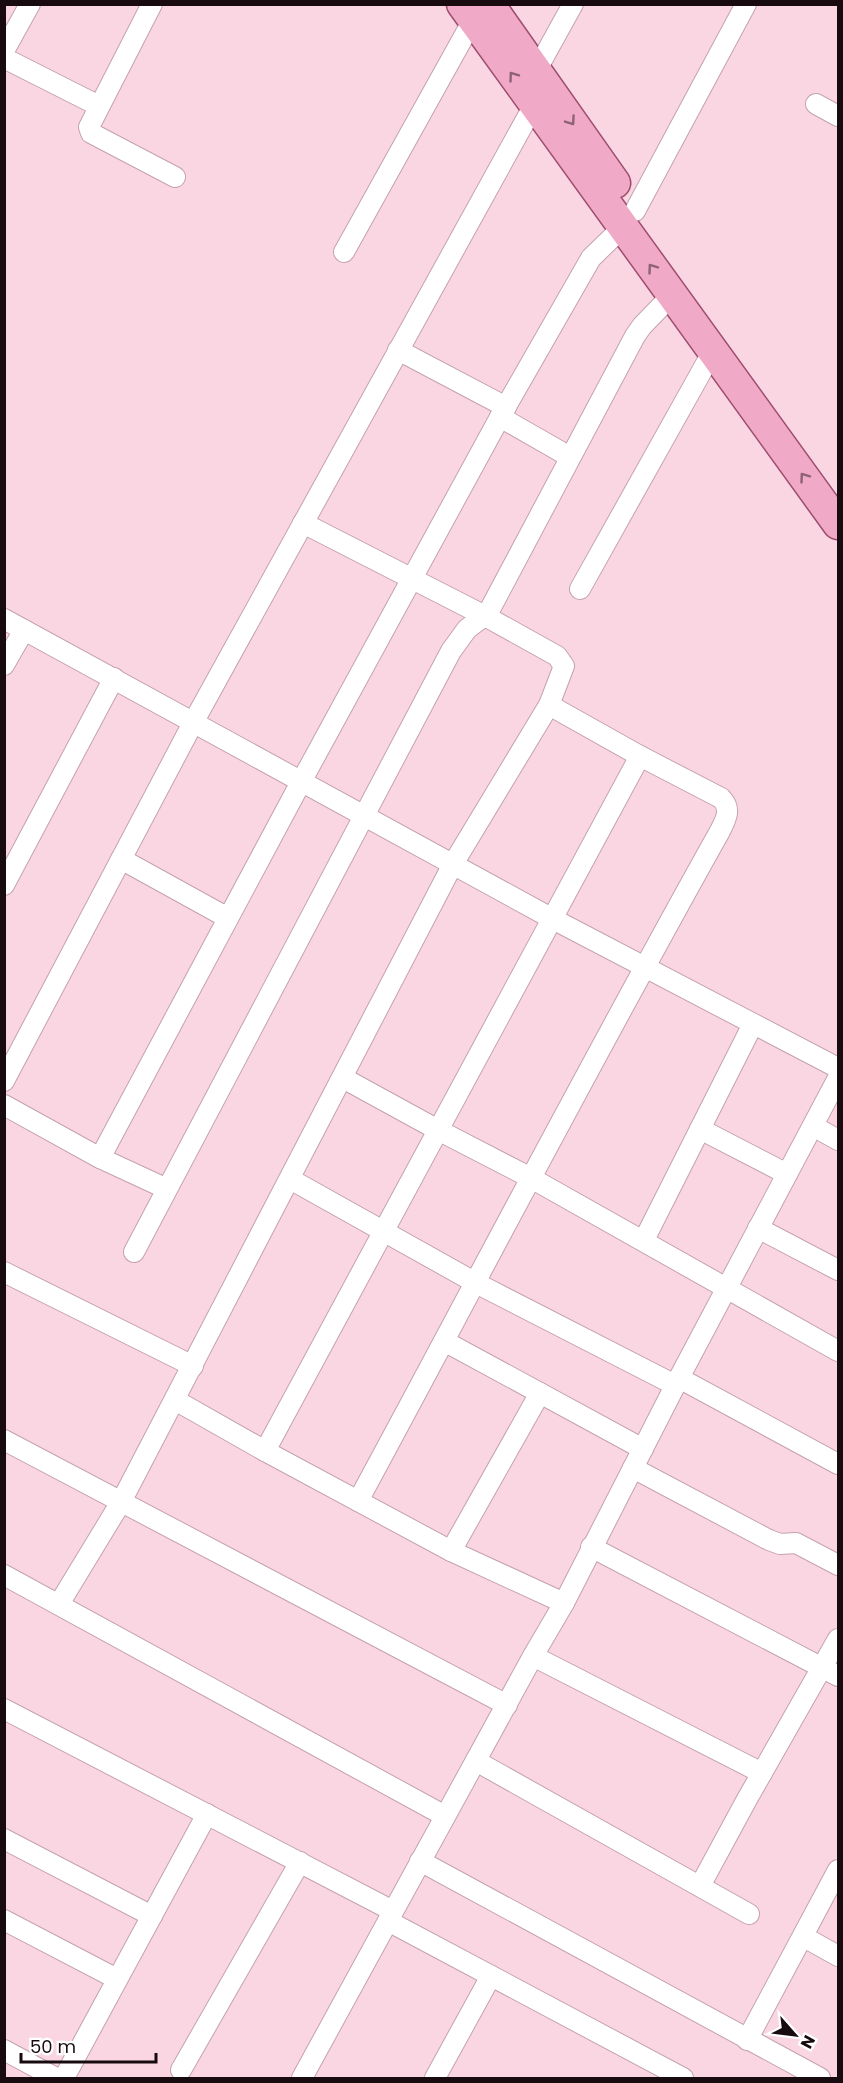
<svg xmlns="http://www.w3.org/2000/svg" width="843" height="2083" font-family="Poppins,sans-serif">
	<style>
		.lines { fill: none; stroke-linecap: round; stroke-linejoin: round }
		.street-casing { stroke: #c4a2ae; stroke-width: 22 }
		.primary-casing { stroke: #9e4d6f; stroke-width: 33 }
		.street { stroke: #fff; stroke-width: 20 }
		.primary { stroke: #f0a9c7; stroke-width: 30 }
		.oneway { stroke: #8e6275 }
	</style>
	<rect width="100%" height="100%" fill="#fad6e2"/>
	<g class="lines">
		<g class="street-casing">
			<g id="street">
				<polyline points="152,4 89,127 91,133 175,177"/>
				<polyline points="4,51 30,4"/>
				<polyline points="4,58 99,106"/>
				<polyline points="536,71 573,4"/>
				<polyline points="816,104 838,116"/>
				<polyline points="635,211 746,4"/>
				<polyline points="344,252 473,20"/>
				<polyline points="398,350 506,407"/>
				<polyline points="500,417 570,457"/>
				<polyline points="580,589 713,351"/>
				<polyline points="4,619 551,918 838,1068"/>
				<polyline points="4,665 24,630"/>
				<polyline points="121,859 228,918"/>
				<polyline points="4,885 114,678"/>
				<polyline points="343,1078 438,1130 531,1178 838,1351"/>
				<polyline points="4,1081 194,721 534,105"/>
				<polyline points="4,1105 100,1158 167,1189"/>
				<polyline points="813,1126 838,1140"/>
				<polyline points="700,1129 787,1174"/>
				<polyline points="100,1158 301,782 500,417 591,258 622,228"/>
				<polyline points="290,1179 476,1283 675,1385"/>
				<polyline points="758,1228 838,1270"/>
				<polyline points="644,1240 753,1024"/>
				<polyline points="134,1252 451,651 467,629 488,613 635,336 642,326 672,295"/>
				<polyline points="4,1272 193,1366"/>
				<polyline points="444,1341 643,1449"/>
				<polyline points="679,1378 838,1464"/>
				<polyline points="175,1400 265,1451 451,1551 564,1603"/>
				<polyline points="4,1440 507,1705"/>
				<polyline points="265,1451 640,756"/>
				<polyline points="633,1468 769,1540 780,1544 796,1543 838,1565"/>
				<path d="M358,1501c121,-224 238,-449 362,-670 6,-12 12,-22 1,-33l-81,-42 -91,-51"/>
				<polyline points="591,1547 838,1676"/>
				<polyline points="451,1551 540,1393"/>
				<polyline points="4,1575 445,1816"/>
				<polyline points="59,1604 121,1502 453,864 549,705 564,666 557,656 485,616 303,523"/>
				<polyline points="533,1656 762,1773"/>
				<polyline points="4,1709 393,1911"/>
				<polyline points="476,1761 749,1914"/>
				<polyline points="4,1839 152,1916"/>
				<polyline points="420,1861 820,2078"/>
				<polyline points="700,1886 746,1801 838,1639"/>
				<polyline points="4,1920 117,1979"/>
				<polyline points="388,1921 683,2078"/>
				<polyline points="804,1937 838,1956"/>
				<polyline points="747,2040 838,1870"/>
				<polyline points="4,2050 56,2078"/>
				<polyline points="181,2070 300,1862"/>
				<polyline points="64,2078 207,1814"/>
				<polyline points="302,2078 533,1656 564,1603 679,1378 838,1078"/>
				<polyline points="435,2078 491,1976"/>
			</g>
		</g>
		<g class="primary-casing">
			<g id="primary">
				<polyline points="462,4 838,524"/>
				<polyline points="489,4 615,183"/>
			</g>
		</g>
		<use href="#street" class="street"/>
		<use href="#primary" class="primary"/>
	</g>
	<defs><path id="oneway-chevron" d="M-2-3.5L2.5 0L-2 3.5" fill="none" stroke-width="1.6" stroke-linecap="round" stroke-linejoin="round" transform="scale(1.5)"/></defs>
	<g class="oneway">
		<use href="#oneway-chevron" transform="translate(513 76) rotate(-126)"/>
		<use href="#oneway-chevron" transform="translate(571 121) rotate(55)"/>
		<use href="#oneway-chevron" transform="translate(652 268) rotate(-126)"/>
		<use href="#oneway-chevron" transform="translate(804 477) rotate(-126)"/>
	</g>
	<rect width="843" height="2083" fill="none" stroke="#170b10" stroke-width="12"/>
	<g transform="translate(795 2035) rotate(118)" stroke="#ffffff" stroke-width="4.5" paint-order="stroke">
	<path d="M0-4.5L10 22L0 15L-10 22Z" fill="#170b10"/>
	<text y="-9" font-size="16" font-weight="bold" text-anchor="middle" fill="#170b10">N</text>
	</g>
	<path d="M21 2053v9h135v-9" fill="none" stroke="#170b10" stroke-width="3"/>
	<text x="30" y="2053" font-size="18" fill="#170b10" stroke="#ffffff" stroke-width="4.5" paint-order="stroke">50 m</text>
</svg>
